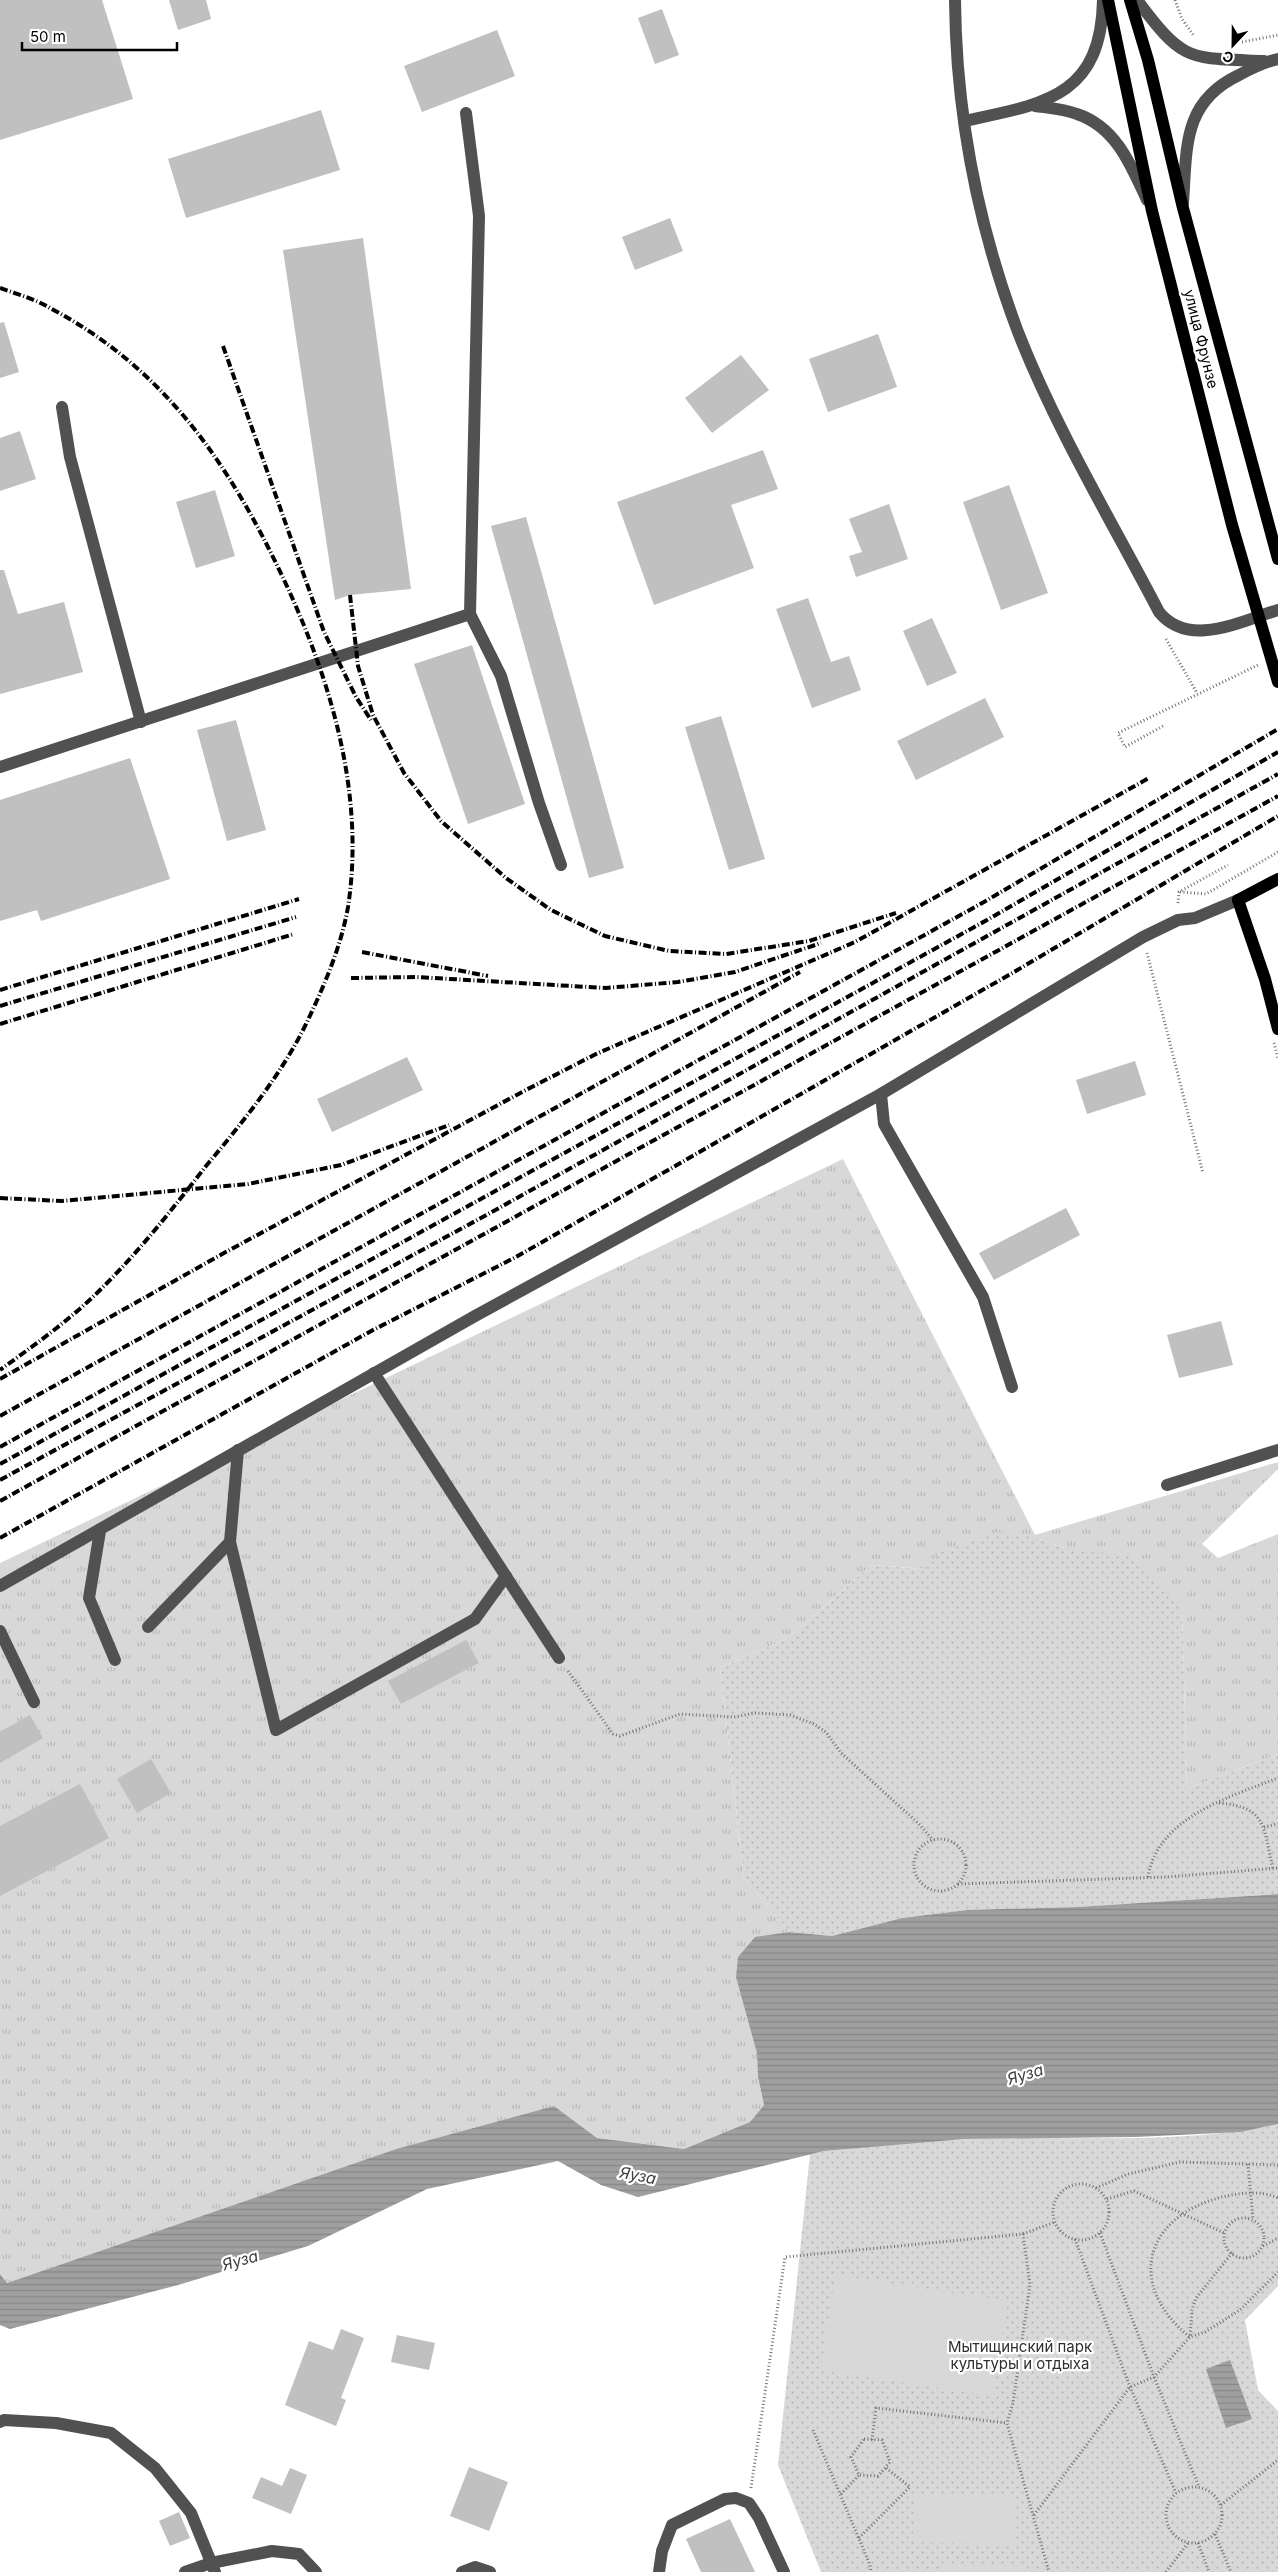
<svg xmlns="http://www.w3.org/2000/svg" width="1278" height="2572" font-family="Inter,sans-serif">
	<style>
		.grass { fill: url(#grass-tufts) }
		.park { fill: url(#park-dots) }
		.pitch { fill: #d8d8d8 }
		.water { fill: url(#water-rules) }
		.building { fill: #c0c0c0 }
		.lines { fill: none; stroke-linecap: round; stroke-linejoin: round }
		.path { stroke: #737373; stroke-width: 3; stroke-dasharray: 1 2.5; stroke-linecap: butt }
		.minor { stroke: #515151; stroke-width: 12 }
		.major { stroke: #000; stroke-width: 12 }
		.rail { stroke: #000; stroke-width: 4; stroke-dasharray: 8 2.5 1 2.5; stroke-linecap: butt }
		.labels { text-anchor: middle; stroke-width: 4.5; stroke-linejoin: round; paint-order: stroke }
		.street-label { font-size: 15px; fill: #000; stroke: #fff }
		.park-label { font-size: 15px; fill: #2f2f2f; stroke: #fff }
		.water-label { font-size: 16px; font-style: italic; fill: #404040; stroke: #fff }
	</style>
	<defs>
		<pattern id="grass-tufts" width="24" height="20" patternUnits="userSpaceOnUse" patternTransform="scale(1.25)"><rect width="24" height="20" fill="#d8d8d8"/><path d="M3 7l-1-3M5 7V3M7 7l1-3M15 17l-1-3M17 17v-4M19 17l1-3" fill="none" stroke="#b8b8b8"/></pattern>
		<pattern id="park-dots" width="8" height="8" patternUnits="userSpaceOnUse" patternTransform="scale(1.25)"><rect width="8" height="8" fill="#d8d8d8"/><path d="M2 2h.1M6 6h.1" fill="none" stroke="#b8b8b8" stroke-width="1.8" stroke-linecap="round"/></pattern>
		<pattern id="water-rules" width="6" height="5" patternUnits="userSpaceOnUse" patternTransform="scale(1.25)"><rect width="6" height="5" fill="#9f9f9f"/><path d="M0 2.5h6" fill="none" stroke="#878787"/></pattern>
	</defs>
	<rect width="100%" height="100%" fill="#fff"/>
	<polygon class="grass" points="843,1159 1035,1535 1278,1462 1278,1469 1202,1544 1218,1558 1278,1534 1278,1754 1187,1789 1182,1605 1064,1548 1035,1537 942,1551 926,1569 871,1565 790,1637 720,1668 744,1878 789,1932 755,1938 758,2077 764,2105 750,2122 684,2149 597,2138 554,2106 396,2149 7,2283 0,2274 0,1563"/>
	<g class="park">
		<polygon points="998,1532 1035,1537 1064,1548 1131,1556 1182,1605 1187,1789 1278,1754 1278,1894 1077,1907 967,1910 902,1918 832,1936 789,1932 744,1878 720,1668 790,1637 871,1565 925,1569 942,1551"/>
		<path d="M1278,2124v162l-33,34 13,70 20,21v161h-457l-43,-107 32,-311 14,-3c47,-4 93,-10 140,-12 104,-4 212,7 314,-15z"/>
	</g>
	<g class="pitch">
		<polygon points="835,2275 1008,2301 993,2396 821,2370"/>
		<polygon points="914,2494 1014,2496 1013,2544 913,2542"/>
		<polygon points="942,2563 1027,2567 1027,2572 942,2572"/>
	</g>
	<g class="water">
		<polygon points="1278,1894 1278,2124 1240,2132 1136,2137 964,2139 824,2151 638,2197 601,2185 558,2161 427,2189 308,2246 178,2285 10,2329 0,2325 0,2274 7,2283 396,2149 554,2106 597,2138 684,2149 750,2122 764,2105 758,2077 757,2053 736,1977 738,1957 755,1937 789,1932 832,1936 902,1918 967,1910 1077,1907"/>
		<polygon points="1230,2360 1252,2419 1226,2428 1206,2369"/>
	</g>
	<g class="building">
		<polygon points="0,0 102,0 133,99 0,140"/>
		<polygon points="169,0 206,0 211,19 178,30"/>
		<polygon points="662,9 679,55 655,64 638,18"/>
		<polygon points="497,30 515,76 422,112 404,66"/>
		<polygon points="321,110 340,170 186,218 168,159"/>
		<polygon points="670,218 683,251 635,270 622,237"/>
		<polygon points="363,238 411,589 350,595 335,600 283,250"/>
		<polygon points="4,322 19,372 0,378 0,323"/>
		<polygon points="878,334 897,387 828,412 809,359"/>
		<polygon points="741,355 769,390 712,433 685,398"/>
		<polygon points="20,431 36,479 0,491 0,438"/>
		<polygon points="763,450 778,489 731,505 754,568 654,605 617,502"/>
		<polygon points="1009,485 1048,593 1001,610 963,502"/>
		<polygon points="215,490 235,556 196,568 176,502"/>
		<polygon points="889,504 908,559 856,577 849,556 862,552 849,519"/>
		<polygon points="526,517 624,868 589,878 491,526"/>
		<polygon points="0,570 4,570 18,614 64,602 83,672 0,694"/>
		<polygon points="808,598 831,662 849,656 861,690 812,708 776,609"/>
		<polygon points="932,618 957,673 927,686 903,631"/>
		<polygon points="472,645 525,804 468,824 414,664"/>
		<polygon points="985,698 1004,737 916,780 897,741"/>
		<polygon points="721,716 765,859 729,870 685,727"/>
		<polygon points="236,720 266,830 227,841 197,730"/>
		<polygon points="130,758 170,879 41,921 37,910 0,921 0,800"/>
		<polygon points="407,1057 423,1090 332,1132 317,1099"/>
		<polygon points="1135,1061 1146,1095 1087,1114 1076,1080"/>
		<polygon points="1066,1208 1080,1235 994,1280 979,1253"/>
		<polygon points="1221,1321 1233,1365 1179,1378 1167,1335"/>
		<polygon points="466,1640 479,1663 401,1704 388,1681"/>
		<polygon points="30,1715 43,1738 0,1763 0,1732"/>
		<polygon points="151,1759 171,1793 137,1813 117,1779"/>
		<polygon points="80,1784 109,1838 0,1896 0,1826"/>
		<polygon points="341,2329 364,2338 341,2398 346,2400 336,2426 285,2405 309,2341 333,2350"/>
		<polygon points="397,2335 435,2343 429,2370 391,2362"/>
		<polygon points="469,2467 508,2482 489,2531 450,2516"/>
		<polygon points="290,2468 307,2475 291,2514 252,2498 261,2477 282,2486"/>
		<polygon points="179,2512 190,2538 170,2546 159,2521"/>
		<polygon points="730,2519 755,2572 701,2572 686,2539"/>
	</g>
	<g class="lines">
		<g class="path">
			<polyline points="1175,0 1182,19 1194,36"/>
			<polyline points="1242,42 1278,35"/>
			<polyline points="1166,639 1197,693"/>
			<polyline points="1163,726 1125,747 1118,733 1258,665"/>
			<polyline points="1180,892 1206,894 1278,852"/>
			<polyline points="1178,903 1179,892 1228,865"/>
			<polyline points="1147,953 1203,1173"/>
			<polyline points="1274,1043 1278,1058"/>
			<polyline points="568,1671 613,1734 620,1736 680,1714 734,1717 755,1713 790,1715 814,1724 826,1732 841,1753 918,1823 933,1840"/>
			<path d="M1219,1803c49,4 44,25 54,66"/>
			<polyline points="1264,1827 1278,1824"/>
			<circle cx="940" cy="1865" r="26"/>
			<path d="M1148,1877c9,-59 81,-80 130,-99"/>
			<polyline points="958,1884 1166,1877 1278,1868"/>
			<polyline points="1248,2164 1253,2219"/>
			<circle cx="1081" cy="2212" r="28"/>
			<polyline points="1096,2188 1128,2174 1180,2162 1278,2165"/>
			<polyline points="1107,2199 1134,2191 1224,2233"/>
			<circle cx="1244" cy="2238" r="20"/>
			<polyline points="1100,2233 1154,2377 1199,2487"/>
			<polyline points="1023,2234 1055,2222"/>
			<polyline points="1075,2239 1130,2387 1176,2493"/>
			<polyline points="1263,2246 1278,2238"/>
			<path d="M1232,2253l-36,45 -4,12 -2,27c-64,-51 -47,-120 32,-140 18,-4 39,-7 56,1"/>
			<polyline points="813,2430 870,2565 871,2572"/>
			<polygon points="864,2439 882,2440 890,2462 878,2476 859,2475 851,2457"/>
			<polyline points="872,2440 876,2408 1007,2423"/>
			<circle cx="1194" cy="2515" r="28"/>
			<polyline points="751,2488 785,2257 1023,2234 1030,2285 1013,2403 1007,2423 1049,2572"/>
			<polyline points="841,2494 859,2475"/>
			<polyline points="1221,2505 1278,2460"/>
			<polyline points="1034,2515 1130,2387 1154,2377 1190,2337 1205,2332 1240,2310 1278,2272"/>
			<polyline points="1215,2534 1231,2572"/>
			<polyline points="859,2538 910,2487 886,2468"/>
			<polyline points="1198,2543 1209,2572"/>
			<polyline points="1166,2572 1188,2543"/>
		</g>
		<g class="minor">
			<path d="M955,0c1,113 23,226 63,332 38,97 93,188 141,280 30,37 82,9 119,-2"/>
			<path d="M1137,0c47,63 51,58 127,61"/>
			<path d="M1035,106c14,2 29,3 42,8 39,13 54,51 70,86"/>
			<path d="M964,121c79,-17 137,-23 139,-121"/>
			<path d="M1183,203c4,-55 -1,-101 56,-128 13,-7 25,-13 39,-16"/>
			<polyline points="62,407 70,457 141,722"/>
			<polyline points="470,614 501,676 539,803 561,865"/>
			<polyline points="0,767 470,614 479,216 466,113"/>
			<polyline points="881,1094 884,1124 983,1297 1012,1387"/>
			<polyline points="374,1373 559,1658"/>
			<polyline points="238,1450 230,1542 276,1730 475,1619 506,1576"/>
			<polyline points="1167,1485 1278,1450"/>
			<polyline points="100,1531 89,1598 115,1660"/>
			<polyline points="0,1586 475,1316 881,1094 1143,937 1178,920 1195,918 1238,900"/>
			<polyline points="148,1627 230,1542"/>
			<polyline points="0,1631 34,1702"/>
			<polyline points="0,2422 4,2420 56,2423 111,2433 155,2468 191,2513 215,2572"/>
			<polyline points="185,2572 211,2563 272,2551 299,2554 316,2572"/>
			<polyline points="462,2572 475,2567 490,2572"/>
			<polyline points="659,2572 662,2551 672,2525 725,2499 736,2498 749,2503 759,2518 784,2572"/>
		</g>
		<g class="major">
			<polyline points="1108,0 1152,211 1232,525 1278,682"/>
			<polyline points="1130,0 1148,60 1183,208 1278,559"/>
			<polyline points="1278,879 1238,900 1265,979 1278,1029"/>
		</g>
		<g class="rail">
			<path d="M0,288c17,6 35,11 50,20 104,55 167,138 219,241 55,109 98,235 79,358 -7,40 -24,79 -41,115 -25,52 -64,100 -101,144 -32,41 -64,82 -101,119 -31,32 -69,59 -105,85"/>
			<polyline points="223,346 324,632 356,697 371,720"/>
			<polyline points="350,595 358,666 373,715 404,773 441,821 506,878 551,910 605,936 669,951 726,954 809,941 896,913"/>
			<polyline points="362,952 488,976"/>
			<polyline points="351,978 416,977 606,988 678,982 735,972 821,943"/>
			<polyline points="0,990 299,899"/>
			<polyline points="0,1006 296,917"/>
			<polyline points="0,1024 294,934"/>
			<polyline points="0,1198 62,1201 248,1184 341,1165 449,1125"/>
			<polyline points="0,1379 224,1253 524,1091 596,1054 855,942 1149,778"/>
			<polyline points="0,1416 800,972"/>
			<polyline points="0,1447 984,902 1278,729"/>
			<polyline points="0,1464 987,920 1278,752"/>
			<polyline points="0,1480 490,1213 1278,774"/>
			<polyline points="0,1501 1278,796"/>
			<polyline points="0,1538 373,1330 516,1257 1014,972 1278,816"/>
		</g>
	</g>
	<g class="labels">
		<g class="street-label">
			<text transform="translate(1201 339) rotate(76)" y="5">улица Фрунзе</text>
		</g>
		<g class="park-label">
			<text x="1020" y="2352">Мытищинский парк<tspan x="1020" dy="17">культуры и отдыха</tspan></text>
		</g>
		<g class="water-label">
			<text transform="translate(1025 2074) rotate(-17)" y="6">Яуза</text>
			<text transform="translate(638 2175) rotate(11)" y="6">Яуза</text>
			<text transform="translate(240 2260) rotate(-16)" y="6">Яуза</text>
		</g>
	</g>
	<g transform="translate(1233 45) rotate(202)" stroke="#ffffff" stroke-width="4" paint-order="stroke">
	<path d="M0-4L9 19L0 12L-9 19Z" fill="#000000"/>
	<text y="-8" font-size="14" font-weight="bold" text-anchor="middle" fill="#000000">С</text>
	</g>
	<path d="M22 42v8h155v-8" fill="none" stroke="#000000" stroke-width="2.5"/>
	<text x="30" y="42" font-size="15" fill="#000000" stroke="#ffffff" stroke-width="4" paint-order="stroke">50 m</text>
</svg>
